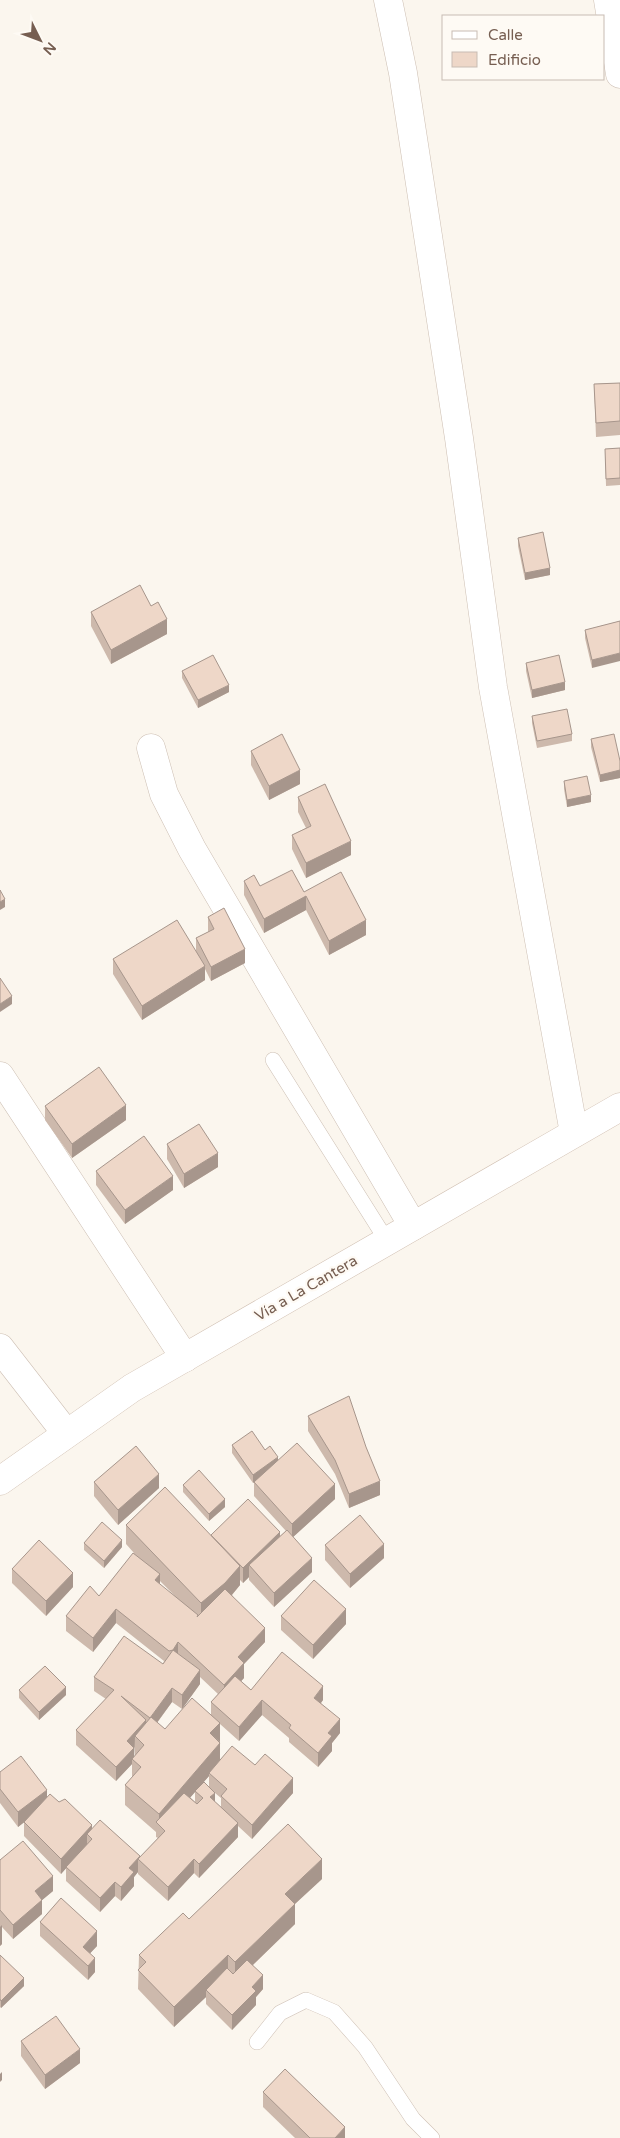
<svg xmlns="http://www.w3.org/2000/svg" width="620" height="2138" font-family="'Varela Round',sans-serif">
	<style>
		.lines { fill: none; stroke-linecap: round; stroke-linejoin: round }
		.lane-casing { stroke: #cdbfb3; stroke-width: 16 }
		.street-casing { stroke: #cdbfb3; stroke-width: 29 }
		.secondary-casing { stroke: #d0bfb1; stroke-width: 29 }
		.lane { stroke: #fff; stroke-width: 15 }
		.street { stroke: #fff; stroke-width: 28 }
		.secondary { stroke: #fff; stroke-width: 28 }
		.wall { fill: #cdb9ac; fill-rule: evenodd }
		.shaded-wall { fill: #a7968c }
		.building { fill: #eed7c8; stroke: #a7968c }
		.labels { text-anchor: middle; stroke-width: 4.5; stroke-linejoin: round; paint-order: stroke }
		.street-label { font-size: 15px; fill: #765e51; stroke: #fefaf4 }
	</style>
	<rect width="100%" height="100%" fill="#fbf6ee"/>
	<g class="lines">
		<g class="lane-casing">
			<g id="lane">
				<polyline points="273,1060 387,1241"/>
				<polyline points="257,2042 280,2013 306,2000 334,2012 365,2047 413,2119 432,2138"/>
			</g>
		</g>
		<g class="street-casing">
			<g id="street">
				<polyline points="388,0 403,73 459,438 493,687 574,1133"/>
				<polyline points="608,0 620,74"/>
				<polyline points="151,748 164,794 192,849 413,1226"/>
				<polyline points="0,1076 185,1358"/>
				<polyline points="0,1348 66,1433"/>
			</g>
		</g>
		<g class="secondary-casing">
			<polyline id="secondary" points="0,1481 132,1388 620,1107"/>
		</g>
		<use href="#lane" class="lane"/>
		<use href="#street" class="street"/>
		<use href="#secondary" class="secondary"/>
	</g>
	<g class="wall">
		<polygon points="620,383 620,435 596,437 594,384"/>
		<polygon points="620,448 620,485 606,486 605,449"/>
		<polygon points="518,538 550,575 525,580 518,546"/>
		<polygon points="151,606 167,634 111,664 91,626 91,612"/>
		<polygon points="620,621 592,668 585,638 585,630"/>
		<polygon points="526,663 565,690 532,698 526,671"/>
		<polygon points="182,671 229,692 198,708 182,678"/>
		<polygon points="532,716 572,734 572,741 537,748 532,723"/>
		<polygon points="591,739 620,761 620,778 600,782 591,747"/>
		<polygon points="251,751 300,784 269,800 251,765"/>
		<polygon points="564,781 591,802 567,807 564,789"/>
		<polygon points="298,797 351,855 306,878 292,849 292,835 306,828 298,812"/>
		<polygon points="244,881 260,886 304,892 366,935 329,955 306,910 264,933 244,895"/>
		<polygon points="208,917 245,963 211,981 205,969 205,980 142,1020 113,974 113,959 196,952 196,938 208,932"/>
		<polygon points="45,1106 126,1120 72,1158 45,1120"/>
		<polygon points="167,1144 218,1167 184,1188 167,1159"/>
		<polygon points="96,1171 173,1190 125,1224 96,1185"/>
		<polygon points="308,1416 380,1495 349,1508 335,1474 308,1431"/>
		<path d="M232,1445l33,5 13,10 57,39 -42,38 19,35 -38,35 -25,-27v-3l-6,6 -3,-3v5l-8,10 33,47 -21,22v14l-3,3 10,9 72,10 -2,3 19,30 -8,10v8l-14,16 -29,-25v-4l-27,-23 -23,26 -19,-17v36l35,5 38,28 -41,46 -14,-13v11l-39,41 -5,-5 -26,28 -30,-27v-2l-4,5v9l-13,15 -6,-5 -15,16 -34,-31v-13l-5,6 -37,-38v-14l-6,5 -18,-24v-31l47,26 12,4 33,27 48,29 18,-20 -2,-1v-5l-31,-27v-20l7,-7v-14l-16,17 -40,-36v-15l30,-31 -12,-8v-14l69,-13 1,-3 -48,-38 -23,29 -27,-21v-15l33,-20 35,-43 -8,-9v-19l85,10 69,1 6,-5 -32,-35v-14l-1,1 -21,-30zM160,1581l15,15 -15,-11zM200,1677l18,17 -7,8v14l-46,13 -8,-6 15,-21 10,7 18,-25zM135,1747v9l-1,1v-9zM209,1776v11l-14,4v11l-5,-5zM215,1793l6,5v9l-6,-5z"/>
		<polygon points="94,1482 159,1488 118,1525 94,1496"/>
		<polygon points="183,1485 225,1507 209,1521 183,1492"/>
		<polygon points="84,1543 122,1547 104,1568 84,1550"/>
		<polygon points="325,1545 384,1558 350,1588 325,1560"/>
		<polygon points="12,1569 73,1587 46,1616 12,1583"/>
		<polygon points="281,1616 346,1624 313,1659 281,1630"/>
		<polygon points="19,1690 66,1695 39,1720 19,1698"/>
		<polygon points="0,1860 53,1891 42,1900 42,1914 13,1939 2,1927 2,1944 0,1946"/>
		<polygon points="322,1879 295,1904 295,1924 253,1965 263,1989 256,1997 256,2005 232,2030 206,2004 206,1997 174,2027 138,1989 139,1955 189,1919"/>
		<polygon points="40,1922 97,1946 90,1953 95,1972 88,1980 40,1936"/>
		<polygon points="0,1955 24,1986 1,2008 0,2007"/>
		<polygon points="21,2041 80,2063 45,2089 21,2056"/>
		<polygon points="263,2092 345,2138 295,2138 263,2107"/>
	</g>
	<g class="shaded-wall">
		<polygon points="550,568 550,575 525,580 525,573"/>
		<polygon points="167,619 167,634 111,664 111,650"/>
		<polygon points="620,653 620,661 592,668 592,660"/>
		<polygon points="565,682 565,690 532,698 532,690"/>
		<polygon points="229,685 229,692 198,708 198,700"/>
		<polygon points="300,770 300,784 269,800 269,786"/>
		<polygon points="620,770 620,778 600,782 600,775"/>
		<polygon points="591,795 591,802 567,807 567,800"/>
		<polygon points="351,841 351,855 306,878 306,863"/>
		<polygon points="306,896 306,910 264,933 264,919"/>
		<polygon points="5,899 5,907 0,910 0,902"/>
		<polygon points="366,920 366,935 329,955 329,941"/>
		<polygon points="245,949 245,963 211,981 211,967"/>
		<polygon points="205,966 205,980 142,1020 142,1006"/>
		<polygon points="12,996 12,1004 0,1012 0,1004"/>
		<polygon points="126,1105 126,1120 72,1158 72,1144"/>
		<polygon points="218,1153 218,1167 184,1188 184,1174"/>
		<polygon points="173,1176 173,1190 125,1224 125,1210"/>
		<polygon points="278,1457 278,1465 253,1483 253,1475"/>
		<polygon points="159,1474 159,1488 118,1525 118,1510"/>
		<polygon points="380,1481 380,1495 349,1508 349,1494"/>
		<polygon points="335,1484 335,1499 292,1538 292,1524"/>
		<polygon points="225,1499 225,1507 209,1521 209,1514"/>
		<polygon points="280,1532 280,1546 249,1565 249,1577 243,1583 243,1568"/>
		<polygon points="122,1540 122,1547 104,1568 104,1561"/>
		<polygon points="384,1544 384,1558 350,1588 350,1574"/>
		<polygon points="312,1558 312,1572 274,1607 274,1593"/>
		<polygon points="240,1566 240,1585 225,1603 201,1623 201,1603"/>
		<polygon points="73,1573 73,1587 46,1616 46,1601"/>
		<polygon points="160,1574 160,1588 155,1580"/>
		<polygon points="116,1609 116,1623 93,1652 93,1638"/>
		<polygon points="346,1609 346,1624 313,1659 313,1645"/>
		<polygon points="265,1628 265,1642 244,1664 244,1678 224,1700 224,1685 238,1657"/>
		<polygon points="178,1642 178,1656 173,1650"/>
		<polygon points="200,1670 200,1684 182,1709 182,1695"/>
		<polygon points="323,1686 323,1700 314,1712 314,1698"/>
		<polygon points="66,1687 66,1695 39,1720 39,1712"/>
		<polygon points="172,1688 172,1702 150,1732 150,1718"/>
		<polygon points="262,1700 262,1715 239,1741 239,1727"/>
		<polygon points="340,1719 340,1733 332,1743 332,1751 318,1767 318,1753 328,1733"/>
		<polygon points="146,1720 146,1734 135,1736 134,1761 132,1759 132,1764 116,1781 116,1767 127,1741"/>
		<polygon points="220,1723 220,1742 210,1733"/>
		<polygon points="220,1743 220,1762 209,1773 209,1776 163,1829 159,1824 159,1814"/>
		<polygon points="293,1778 293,1793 252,1839 252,1825"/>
		<polygon points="47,1790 47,1805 18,1827 18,1812"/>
		<polygon points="215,1793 215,1807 210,1797"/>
		<polygon points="238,1823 238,1837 199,1878 199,1864"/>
		<polygon points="92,1825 92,1838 87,1834 87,1845 61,1874 61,1859"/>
		<polygon points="140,1856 140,1861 138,1859 138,1872 134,1877 134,1886 121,1901 121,1887 129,1868"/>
		<polygon points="194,1859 194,1873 168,1901 168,1887"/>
		<polygon points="322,1859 322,1879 285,1913 285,1894"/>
		<polygon points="53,1876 53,1891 35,1906 35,1891"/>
		<polygon points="115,1882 115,1896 100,1912 100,1898"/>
		<polygon points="42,1900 42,1914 13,1939 13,1925"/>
		<polygon points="295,1904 295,1924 235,1982 235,1962"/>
		<polygon points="2,1925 2,1944 0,1946 0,1927"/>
		<polygon points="97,1931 97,1946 83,1961 83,1947"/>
		<polygon points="228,1955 228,1975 206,1990 206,1997 174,2027 174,2007"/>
		<polygon points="95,1958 95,1972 88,1980 88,1966"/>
		<polygon points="263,1975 263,1989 256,1997 256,2005 232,2030 232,2015 252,1987"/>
		<polygon points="24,1978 24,1986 1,2008 1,2001"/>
		<polygon points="80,2049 80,2063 45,2089 45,2075"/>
		<polygon points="2,2072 2,2080 0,2082 0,2074"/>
		<polygon points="345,2127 345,2138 335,2138"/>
	</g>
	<g class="building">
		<polygon points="620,383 620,421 596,423 594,384"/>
		<polygon points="620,448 620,478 606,479 605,449"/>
		<polygon points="543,532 550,568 525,573 518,538"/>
		<polygon points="140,585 151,606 158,602 167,619 111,650 91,612"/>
		<polygon points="620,621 620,653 592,660 585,630"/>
		<polygon points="213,655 229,685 198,700 182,671"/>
		<polygon points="559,655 565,682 532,690 526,663"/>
		<polygon points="567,709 572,734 537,741 532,716"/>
		<polygon points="282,734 300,770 269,786 251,751"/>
		<polygon points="614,734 620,761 620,770 600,775 591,739"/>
		<polygon points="587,776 591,795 567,800 564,781"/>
		<polygon points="325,784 351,841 306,863 292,835 311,826 298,797"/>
		<polygon points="292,870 304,892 341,872 366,920 329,941 306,896 264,919 244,881 254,875 260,886"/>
		<polygon points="0,890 5,899 0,902"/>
		<polygon points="224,908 245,949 211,967 196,938 214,929 208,917"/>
		<polygon points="177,920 205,966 142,1006 113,959"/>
		<polygon points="0,978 12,996 0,1004"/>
		<polygon points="99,1067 126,1105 72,1144 45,1106"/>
		<polygon points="199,1124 218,1153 184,1174 167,1144"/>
		<polygon points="144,1136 173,1176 125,1210 96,1171"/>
		<polygon points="349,1396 366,1447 380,1481 349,1494 335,1460 308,1416"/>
		<polygon points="252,1431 265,1450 270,1446 278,1457 253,1475 232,1445"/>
		<polygon points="297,1443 335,1484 292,1524 254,1482"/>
		<polygon points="136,1446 159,1474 118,1510 94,1482"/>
		<polygon points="199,1470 225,1499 209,1514 183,1485"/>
		<polygon points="165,1487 240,1566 225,1583 201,1603 126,1525"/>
		<polygon points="248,1499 280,1532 243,1568 211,1535"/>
		<polygon points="360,1515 384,1544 350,1574 325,1545"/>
		<polygon points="102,1522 122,1540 104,1561 84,1543"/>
		<polygon points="287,1530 312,1558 274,1593 249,1565"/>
		<polygon points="39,1540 73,1573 46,1601 12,1569"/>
		<polygon points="133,1553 160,1574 155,1580 198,1615 197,1617 225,1589 265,1628 238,1657 244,1663 224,1685 178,1642 173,1650 200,1670 182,1695 172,1688 150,1718 121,1696 146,1720 127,1741 134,1748 116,1767 76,1730 114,1690 94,1677 124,1636 163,1664 173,1650 169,1651 116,1609 93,1638 66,1616 90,1586 99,1596"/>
		<polygon points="314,1580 346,1609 313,1645 281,1616"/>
		<polygon points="282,1652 323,1686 314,1698 340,1719 328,1733 332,1736 318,1753 289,1728 291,1725 262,1700 239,1727 211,1702 235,1676 251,1690"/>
		<polygon points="45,1666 66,1687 39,1712 19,1690"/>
		<polygon points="192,1698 220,1723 210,1733 220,1743 159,1814 125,1785 141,1767 132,1759 144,1745 135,1736 151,1717 165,1729"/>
		<polygon points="232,1746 255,1765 265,1754 293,1778 252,1825 221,1796 227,1789 209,1773"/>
		<polygon points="21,1756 47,1790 18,1812 0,1789 0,1772"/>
		<polygon points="204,1782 215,1793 210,1797 238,1823 199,1864 194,1859 168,1887 138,1859 165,1831 156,1822 184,1793 197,1804 203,1798 195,1791"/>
		<polygon points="50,1794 59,1802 65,1799 92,1825 61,1859 24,1822"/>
		<polygon points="100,1820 140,1856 129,1868 134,1872 121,1887 115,1882 100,1898 66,1867 92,1839 87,1834"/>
		<polygon points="288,1824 322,1859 285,1894 295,1904 235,1962 228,1955 174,2007 138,1970 146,1962 139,1955 183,1913 189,1919"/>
		<polygon points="23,1841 53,1876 35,1891 42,1900 13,1925 0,1910 0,1860"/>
		<polygon points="61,1898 97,1931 83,1947 95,1958 88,1966 40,1922"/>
		<polygon points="0,1955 24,1978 1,2001 0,1999"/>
		<polygon points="247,1960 263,1975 252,1987 256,1991 232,2015 206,1990 227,1968 233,1974"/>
		<polygon points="56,2016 80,2049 45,2075 21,2041"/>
		<polygon points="285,2069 345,2127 335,2138 310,2138 263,2092"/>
	</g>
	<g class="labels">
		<g class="street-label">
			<text transform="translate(306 1288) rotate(-30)" y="5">Vía a La Cantera</text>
		</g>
	</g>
	<rect x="442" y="15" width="162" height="65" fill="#fefaf4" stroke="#c8bcb3"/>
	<rect x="452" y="31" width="25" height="8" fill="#ffffff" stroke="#c8bcb3"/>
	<text x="488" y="40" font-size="15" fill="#765e51">Calle</text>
	<rect x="452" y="52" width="25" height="15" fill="#eed7c8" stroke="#c8bcb3"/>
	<text x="488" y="65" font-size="15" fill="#765e51">Edificio</text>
	<g transform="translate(40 40) rotate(132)" stroke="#fefaf4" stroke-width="4" paint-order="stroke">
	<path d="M0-4L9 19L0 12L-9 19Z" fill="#765e51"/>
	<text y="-8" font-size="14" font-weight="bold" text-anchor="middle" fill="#765e51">N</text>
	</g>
</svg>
